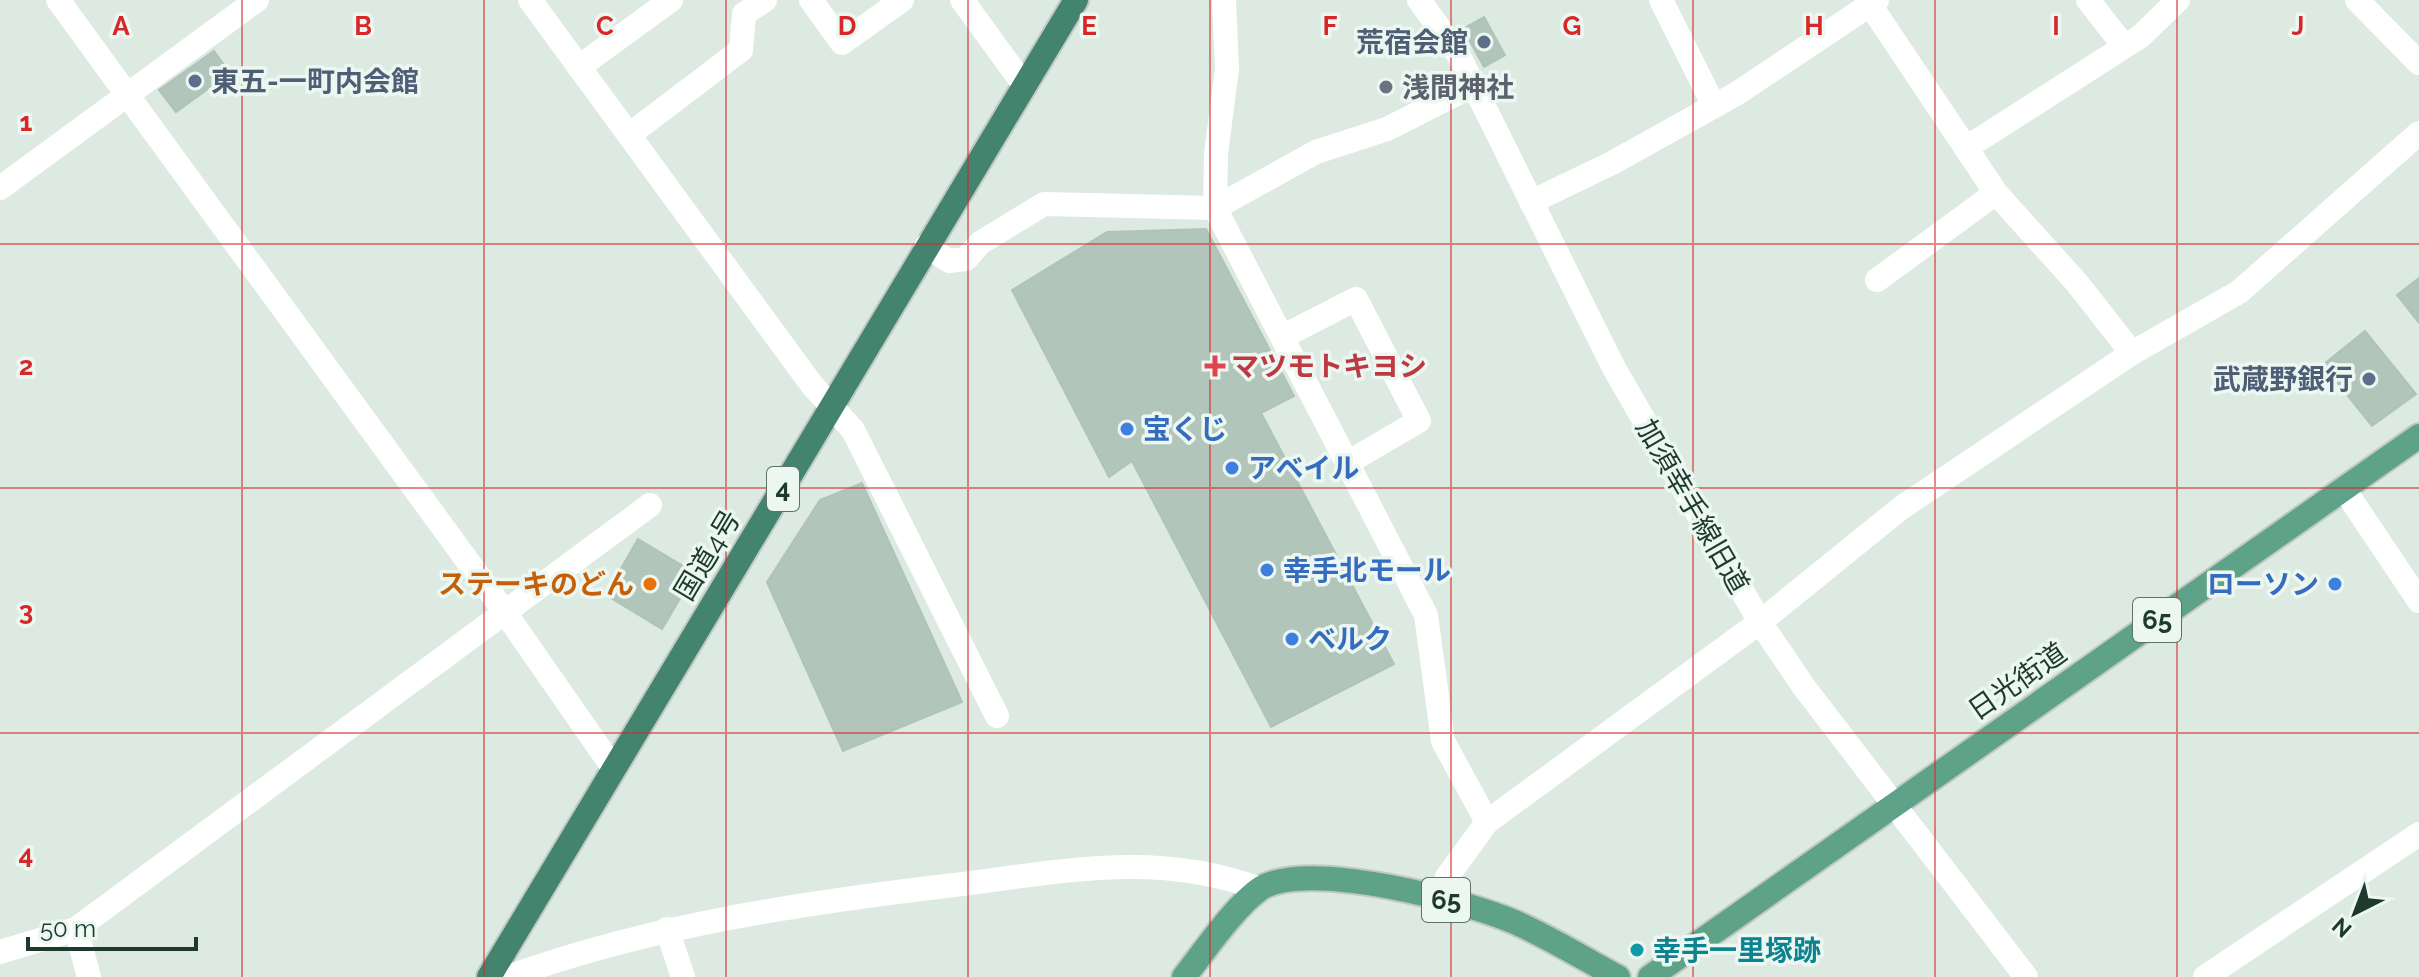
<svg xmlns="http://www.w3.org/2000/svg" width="2419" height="977" font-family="Raleway,'Noto Sans JP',sans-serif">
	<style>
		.building { fill: #b2c5bb; stroke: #afc4b9; stroke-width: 2 }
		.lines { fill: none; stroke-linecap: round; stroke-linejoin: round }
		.primary-casing { stroke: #c0c8c5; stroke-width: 28 }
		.trunk-casing { stroke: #c0c8c5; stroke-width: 28 }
		.minor { stroke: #fff; stroke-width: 24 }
		.tertiary { stroke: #fff; stroke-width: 24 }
		.primary { stroke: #5ea289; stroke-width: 24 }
		.trunk { stroke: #43846e; stroke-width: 24 }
		.grid { fill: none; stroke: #d62828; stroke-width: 2; stroke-opacity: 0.55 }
		.service-dot { fill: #5c6f8a; stroke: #edf7f1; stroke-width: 3 }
		.worship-dot { fill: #6b7280; stroke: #edf7f1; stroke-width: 3 }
		.health-dot { fill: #e0444e; stroke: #edf7f1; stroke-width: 3 }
		.shop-dot { fill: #3f7fe0; stroke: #edf7f1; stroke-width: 3 }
		.food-dot { fill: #e8710a; stroke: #edf7f1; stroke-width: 3 }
		.culture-dot { fill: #0f9aa8; stroke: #edf7f1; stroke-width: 3 }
		.labels { text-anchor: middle; stroke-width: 7; stroke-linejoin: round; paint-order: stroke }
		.shield { fill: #edf7f1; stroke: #5c7369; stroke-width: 2 }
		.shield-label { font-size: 26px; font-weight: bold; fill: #1e3a2f }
		.service-label { font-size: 28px; font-weight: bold; fill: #4e5e75; stroke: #edf7f1; text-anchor: end }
		.worship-label { font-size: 28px; font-weight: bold; fill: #5b616d; stroke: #edf7f1; text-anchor: start }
		.health-label { font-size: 28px; font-weight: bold; fill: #be3a42; stroke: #edf7f1; text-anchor: start }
		.shop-label { font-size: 28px; font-weight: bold; fill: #366cbe; stroke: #edf7f1; text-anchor: start }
		.street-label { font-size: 28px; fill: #1e3a2f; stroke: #edf7f1 }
		.food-label { font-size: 28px; font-weight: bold; fill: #c56008; stroke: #edf7f1; text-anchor: end }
		.culture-label { font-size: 28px; font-weight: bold; fill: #0d838f; stroke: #edf7f1; text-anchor: start }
		.grid-label { font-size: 26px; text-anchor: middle; font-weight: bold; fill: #d62828; stroke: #edf7f1; stroke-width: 7; stroke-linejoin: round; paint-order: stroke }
	</style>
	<rect width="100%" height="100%" fill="#ddeae2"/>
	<g class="building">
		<polygon points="1484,17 1505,55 1484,67 1463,29"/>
		<polygon points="214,51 230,73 176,112 159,90"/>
		<polygon points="1206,229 1294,396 1261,413 1394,664 1271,727 1132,461 1109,477 1012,290 1107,232"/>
		<polygon points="2419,278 2419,323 2397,295"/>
		<polygon points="2365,331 2416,394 2372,426 2323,365"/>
		<polygon points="862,483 962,702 843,751 767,582 820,500"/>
		<polygon points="638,539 695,573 662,629 606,595"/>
	</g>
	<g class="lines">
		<g class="primary-casing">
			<g id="primary">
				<path d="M1184,977c19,-24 51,-71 76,-88 46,-31 212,13 261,36 33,15 65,35 97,52"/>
				<polyline points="1650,977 2419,436"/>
			</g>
		</g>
		<g class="trunk-casing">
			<polyline id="trunk" points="489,977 1076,0"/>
		</g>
		<g class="minor">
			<polyline points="58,0 504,611 614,769"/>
			<polyline points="530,0 812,385 853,430 997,716"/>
			<polyline points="811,0 842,43 902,0"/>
			<polyline points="962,0 1024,85"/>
			<polyline points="1224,0 1227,69 1216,154 1215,208 1426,615 1443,741 1487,822"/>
			<polyline points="1661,0 1714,106"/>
			<polyline points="1867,0 1996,193 2077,283 2132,353"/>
			<polyline points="2088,0 2124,46"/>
			<polyline points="2357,0 2419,63"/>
			<polyline points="579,67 671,0"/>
			<polyline points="629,135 741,50 744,14 765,0"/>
			<polyline points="1966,148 2141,36 2178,0"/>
			<polyline points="0,188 257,0"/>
			<polyline points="1531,202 1612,163 1736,94 1877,0"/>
			<polyline points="926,246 949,261 966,259 980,243 1044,204 1215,208 1316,152 1387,129 1474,85"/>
			<polyline points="1877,280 1996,193"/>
			<polyline points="1282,337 1356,299 1419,421 1347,463"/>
			<polyline points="2344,489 2419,601"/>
			<polyline points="1440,899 1447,877 1487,822 1760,622 1901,508 2132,353 2239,292 2419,133"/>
			<polyline points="76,929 650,505"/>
			<polyline points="667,929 683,977"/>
			<polyline points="0,952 76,929 89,977"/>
			<path d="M508,977c144,-52 294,-74 446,-92 106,-13 202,-35 306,4"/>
			<polyline points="2205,977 2419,834"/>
		</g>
		<polyline class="tertiary" points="1419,0 1458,54 1614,368 1760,622 1804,687 2026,977"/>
		<use href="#primary" class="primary"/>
		<use href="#trunk" class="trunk"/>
	</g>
	<path class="grid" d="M242,0v977M484,0v977M726,0v977M968,0v977M1210,0v977M1451,0v977M1693,0v977M1935,0v977M2177,0v977M0,244h2419M0,488h2419M0,733h2419"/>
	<g class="service-dot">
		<circle cx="1484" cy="42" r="8"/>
		<circle cx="195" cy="81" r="8"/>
		<circle cx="2369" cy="379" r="8"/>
	</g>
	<circle class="worship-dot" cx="1386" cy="87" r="8"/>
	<path class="health-dot" d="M1211 354h8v8h8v8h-8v8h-8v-8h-8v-8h8z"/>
	<g class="shop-dot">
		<circle cx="1127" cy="429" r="8"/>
		<circle cx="1232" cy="468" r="8"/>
		<circle cx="1267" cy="570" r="8"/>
		<circle cx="2335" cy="584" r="8"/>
		<circle cx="1292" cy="639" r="8"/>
	</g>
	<circle class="food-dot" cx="650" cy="584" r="8"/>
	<circle class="culture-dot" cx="1637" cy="950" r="8"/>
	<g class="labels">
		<g class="shield">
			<rect x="767" y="467" width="32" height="44" rx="6"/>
			<rect x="2133" y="598" width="48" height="44" rx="6"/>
			<rect x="1422" y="878" width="48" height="44" rx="6"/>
		</g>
		<g class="shield-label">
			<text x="783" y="498">4</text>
			<text x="2157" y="629">65</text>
			<text x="1446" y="909">65</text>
		</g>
		<g class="service-label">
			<text x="1468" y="52">荒宿会館</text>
			<text x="211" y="91" text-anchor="start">東五-一町内会館</text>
			<text x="2353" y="389">武蔵野銀行</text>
		</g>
		<g class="worship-label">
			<text x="1402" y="97">浅間神社</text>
		</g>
		<g class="health-label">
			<text x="1231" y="376">マツモトキヨシ</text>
		</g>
		<g class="shop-label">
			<text x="1143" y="439">宝くじ</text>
			<text x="1248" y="478">アベイル</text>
			<text x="1283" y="580">幸手北モール</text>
			<text x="2319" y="594" text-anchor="end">ローソン</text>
			<text x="1308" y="649">ベルク</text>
		</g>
		<g class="street-label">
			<text transform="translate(1693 506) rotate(60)" y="10">加須幸手線旧道</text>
			<text transform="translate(707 555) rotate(-59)" y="10">国道4号</text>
			<text transform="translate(2017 681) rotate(-35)" y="10">日光街道</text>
		</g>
		<g class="food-label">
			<text x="634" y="594">ステーキのどん</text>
		</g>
		<g class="culture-label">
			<text x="1653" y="960">幸手一里塚跡</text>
		</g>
	</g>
	<g class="grid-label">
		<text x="121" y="35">A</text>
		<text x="363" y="35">B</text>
		<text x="605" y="35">C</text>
		<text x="847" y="35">D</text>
		<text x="1089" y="35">E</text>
		<text x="1330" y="35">F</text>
		<text x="1572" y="35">G</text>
		<text x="1814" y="35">H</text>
		<text x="2056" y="35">I</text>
		<text x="2298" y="35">J</text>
		<text x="26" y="131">1</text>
		<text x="26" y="375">2</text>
		<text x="26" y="620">3</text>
		<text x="26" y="864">4</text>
	</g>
	<g transform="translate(2355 913) rotate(222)" stroke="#edf7f1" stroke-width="6" paint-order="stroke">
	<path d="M0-6L14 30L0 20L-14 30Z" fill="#1e3a2f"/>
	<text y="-12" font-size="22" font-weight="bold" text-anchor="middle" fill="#1e3a2f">N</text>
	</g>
	<path d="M28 937v12h168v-12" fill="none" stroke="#1e3a2f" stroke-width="4"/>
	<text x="40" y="937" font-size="24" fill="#1e3a2f" stroke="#edf7f1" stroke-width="6" paint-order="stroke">50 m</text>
</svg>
